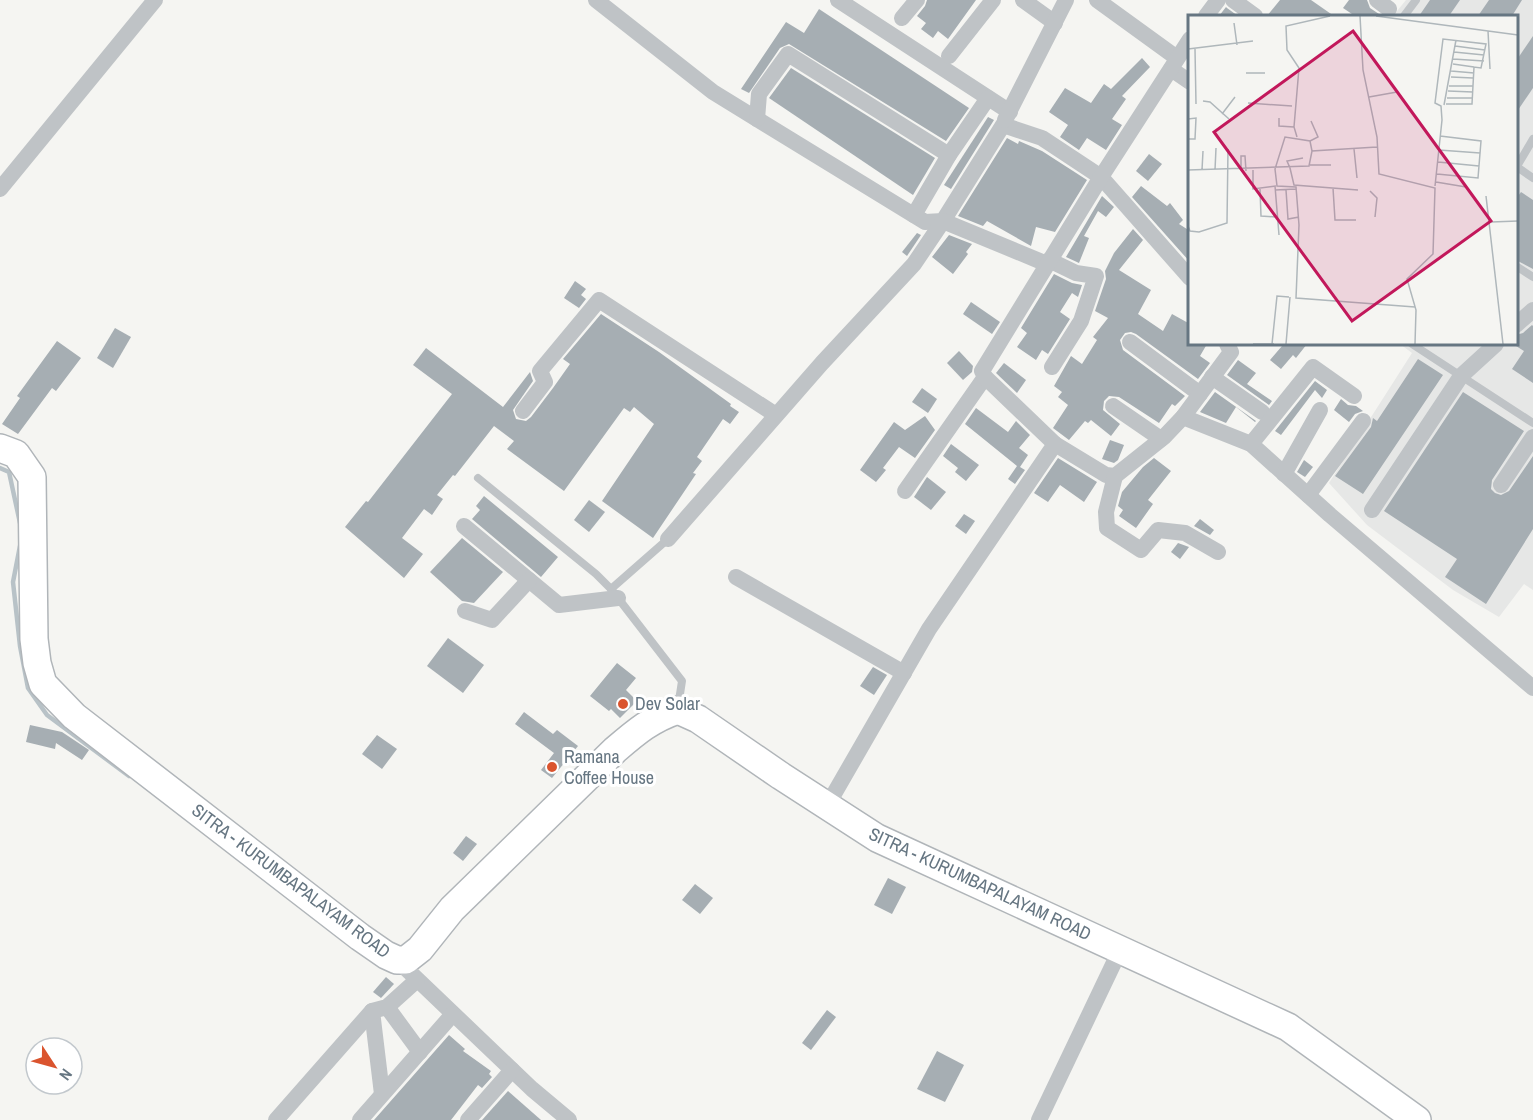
<svg xmlns="http://www.w3.org/2000/svg" width="1533" height="1120" font-family="'Archivo Narrow',sans-serif">
	<style>
		.built { fill: #e6e7e6 }
		.lines { fill: none; stroke-linecap: round; stroke-linejoin: round }
		.stream { stroke: #b8c2c7; stroke-width: 4.5 }
		.building { fill: #a6aeb3 }
		.primary-casing { stroke: #b0b5b9; stroke-width: 30 }
		.lane { stroke: #bfc3c6; stroke-width: 8 }
		.street { stroke: #bfc3c6; stroke-width: 16 }
		.primary { stroke: #fff; stroke-width: 27 }
		.poi-dot { fill: #da542e; stroke: #fff; stroke-width: 2 }
		.labels { text-anchor: middle; stroke-width: 6; stroke-linejoin: round; paint-order: stroke }
		.poi-label { font-size: 18px; fill: #667682; stroke: #fff; text-anchor: start }
		.street-label { font-size: 18px; fill: #667682; stroke: #fff }
		.inset-road { fill: none; stroke: #afb7bb; stroke-width: 1.5 }
		.view { fill: #c2185b; fill-opacity: 0.15; stroke: #c2185b; stroke-width: 3 }
		.inset-edge { fill: none; stroke: #667682; stroke-width: 3 }
	</style>
	<rect width="100%" height="100%" fill="#f5f5f2"/>
	<polygon class="built" points="1406,0 1533,0 1533,590 1524,584 1499,617 1453,590 1367,525 1329,483 1412,353 1400,344 1516,344 1516,16 1393,16"/>
	<g class="lines">
		<g class="stream">
			<polyline points="0,468 9,472 20,523"/>
			<polyline points="20,546 13,582 20,646 28,688 47,715 129,776"/>
		</g>
	</g>
	<g class="building">
		<polygon points="927,0 976,0 948,39 938,31 933,38 921,29 926,23 917,16 925,6"/>
		<polygon points="1280,0 1311,0 1334,16 1267,16"/>
		<polygon points="1349,0 1367,0 1370,8 1382,16 1355,16 1343,8"/>
		<polygon points="1430,0 1460,0 1449,16 1419,16"/>
		<polygon points="1489,0 1522,0 1512,16 1478,16"/>
		<polygon points="1226,7 1227,8 1238,16 1219,16"/>
		<polygon points="819,9 969,108 946,141 789,44 780,48 749,93 741,89 786,22 804,33"/>
		<polygon points="1533,36 1533,88 1516,113 1516,61"/>
		<polygon points="1142,58 1150,67 1122,96 1126,99 1112,119 1122,125 1106,150 1087,138 1079,150 1060,137 1068,125 1049,112 1065,88 1091,103 1104,84 1111,89"/>
		<polygon points="791,68 935,158 913,195 769,98"/>
		<polygon points="988,117 994,120 951,189 944,185"/>
		<polygon points="1007,138 1018,144 1019,141 1042,151 1087,180 1055,232 1036,227 1031,246 987,221 983,226 958,216"/>
		<polygon points="1149,154 1162,164 1148,181 1136,171"/>
		<polygon points="1141,186 1167,206 1170,203 1183,220 1179,224 1190,231 1190,262 1132,197"/>
		<polygon points="1521,192 1533,200 1533,269 1516,260 1516,199"/>
		<polygon points="1102,196 1114,207 1106,217 1098,211 1084,236 1089,238 1079,263 1066,257"/>
		<polygon points="1133,229 1143,240 1119,270 1151,290 1138,314 1163,331 1172,314 1190,324 1190,344 1207,344 1200,356 1210,363 1198,379 1136,334 1131,332 1125,333 1120,340 1123,350 1185,396 1175,406 1172,404 1159,423 1119,397 1109,396 1104,401 1103,410 1120,424 1111,436 1091,420 1088,423 1085,421 1069,440 1053,428 1068,405 1058,397 1062,392 1054,386 1071,356 1082,364 1097,340 1093,337 1108,318 1095,311 1106,279 1105,271 1114,253"/>
		<polygon points="917,233 921,235 907,256 902,252"/>
		<polygon points="949,235 972,244 966,252 968,254 953,274 932,257"/>
		<polygon points="1054,274 1072,283 1082,285 1078,297 1072,293 1060,312 1070,319 1048,354 1042,350 1036,360 1017,347 1027,333 1021,328"/>
		<polygon points="575,281 586,289 581,295 586,299 579,308 564,298"/>
		<polygon points="971,302 1000,322 992,334 963,314"/>
		<polygon points="601,314 659,352 731,404 730,406 739,412 730,424 723,419 697,457 702,461 693,473 696,474 653,538 602,501 654,424 634,407 630,412 624,408 564,491 507,449 514,441 494,426 455,476 453,475 437,495 443,499 432,515 424,509 402,538 423,554 404,578 345,527 366,501 368,502 452,394 413,365 426,348 503,407 530,372 533,381 513,410 516,419 526,421 531,417 553,388 570,364 563,359"/>
		<polygon points="1532,325 1533,326 1533,383 1512,369 1524,351 1516,346 1516,335 1523,333"/>
		<polygon points="115,328 131,337 113,368 97,358"/>
		<polygon points="57,341 81,358 56,391 52,388 18,434 2,424 20,398 17,396"/>
		<polygon points="1278,344 1307,344 1296,358 1293,355 1281,369 1270,360 1282,346"/>
		<polygon points="959,351 973,366 972,372 963,380 947,363"/>
		<polygon points="1418,359 1443,375 1363,494 1335,476 1371,427 1373,418 1377,421"/>
		<polygon points="1238,360 1256,373 1247,384 1272,401 1269,405 1227,375"/>
		<polygon points="1004,363 1026,380 1017,393 996,373"/>
		<polygon points="1315,381 1327,390 1322,398 1315,390 1281,435 1275,431"/>
		<polygon points="922,388 937,399 928,413 912,402"/>
		<polygon points="1215,392 1256,421 1255,422 1236,407 1226,423 1200,412"/>
		<polygon points="1463,392 1524,431 1492,480 1491,489 1495,493 1501,495 1509,491 1533,456 1533,529 1486,604 1445,577 1457,559 1384,511"/>
		<polygon points="1341,399 1348,405 1356,406 1363,411 1355,414 1349,422 1334,410"/>
		<polygon points="976,408 1008,432 1016,421 1030,435 1019,448 1028,455 1020,467 1025,470 1015,484 1008,479 1017,466 965,424"/>
		<polygon points="925,416 935,430 915,458 899,447 883,468 886,470 876,482 860,470 894,422 905,430"/>
		<polygon points="1110,440 1124,445 1118,460 1114,463 1102,459"/>
		<polygon points="951,444 979,465 966,481 955,472 958,468 943,456"/>
		<polygon points="1058,458 1097,482 1084,502 1060,485 1048,502 1034,493"/>
		<polygon points="1154,458 1171,471 1148,500 1153,504 1136,528 1119,516 1123,510 1118,506 1122,492 1143,467"/>
		<polygon points="1304,460 1313,467 1305,477 1297,472"/>
		<polygon points="927,477 946,492 931,510 914,497"/>
		<polygon points="484,496 558,557 541,577 472,519 480,510 476,506"/>
		<polygon points="589,500 605,512 589,532 574,520"/>
		<polygon points="964,514 975,521 966,534 955,526"/>
		<polygon points="1200,519 1214,530 1210,535 1194,526"/>
		<polygon points="462,538 503,572 474,603 462,601 430,572"/>
		<polygon points="1178,543 1189,547 1180,559 1171,552"/>
		<polygon points="448,638 484,665 463,693 427,666"/>
		<polygon points="617,663 636,678 626,690 637,701 620,718 611,709 609,711 590,696"/>
		<polygon points="873,667 887,675 874,695 860,686"/>
		<polygon points="524,712 553,734 557,730 578,746 552,778 541,770 554,753 515,724"/>
		<polygon points="30,725 62,732 89,750 82,760 56,743 55,749 26,742"/>
		<polygon points="377,735 397,749 382,769 362,754"/>
		<polygon points="466,836 477,844 463,861 453,853"/>
		<polygon points="888,878 906,887 892,914 874,905"/>
		<polygon points="695,884 713,898 700,914 682,900"/>
		<polygon points="386,977 394,984 381,998 373,992"/>
		<polygon points="827,1010 836,1017 811,1050 802,1043"/>
		<polygon points="449,1035 465,1049 463,1051 491,1071 489,1074 492,1077 482,1088 478,1085 451,1120 374,1120"/>
		<polygon points="937,1051 964,1065 945,1102 917,1089"/>
		<polygon points="508,1091 541,1120 482,1120"/>
	</g>
	<g class="lines">
		<g class="primary-casing">
			<path id="primary" d="M0,448l16,6 16,23 2,162 3,24 6,21 31,32 286,221 26,18 11,5h9l14,-11 32,-40 163,-159c21,-18 36,-31 63,-40l20,9 83,57 96,62 411,189 129,93"/>
		</g>
		<g class="lane">
			<polyline points="1404,16 1416,0"/>
			<polyline points="1517,167 1533,178"/>
			<polyline points="1516,168 1533,139"/>
			<polyline points="1516,266 1533,277"/>
			<polyline points="1412,344 1533,423"/>
			<polyline points="478,478 596,574 611,589 682,681 678,707"/>
			<polyline points="611,589 668,539"/>
		</g>
		<g class="street">
			<polyline points="596,0 713,92 925,222 943,221 1003,125 1042,138 1101,177 1190,278"/>
			<polyline points="838,0 1010,112"/>
			<polyline points="1023,0 1055,23"/>
			<polyline points="1097,0 1177,58"/>
			<polyline points="1233,0 1255,16"/>
			<polyline points="1377,0 1389,9"/>
			<polyline points="1206,16 1218,0"/>
			<polyline points="902,18 917,0"/>
			<polyline points="949,56 993,0"/>
			<polyline points="1171,69 1190,82"/>
			<polyline points="757,119 759,94 788,54 949,155"/>
			<polyline points="1005,120 1066,0"/>
			<polyline points="0,189 155,0"/>
			<polyline points="914,215 949,155 988,98"/>
			<polyline points="1049,260 1076,273 1096,276 1081,321 1052,367"/>
			<polyline points="1516,325 1533,310"/>
			<polyline points="1130,342 1200,394"/>
			<polyline points="1212,377 1262,412"/>
			<polyline points="1113,406 1161,439"/>
			<polyline points="523,411 545,382 540,371 599,300 776,415"/>
			<polyline points="1183,417 1251,444 1330,515 1533,688"/>
			<polyline points="1055,444 1106,475 1115,476 1164,437 1183,417 1231,352 1227,344"/>
			<polyline points="1251,444 1313,367 1354,396"/>
			<polyline points="1284,474 1320,410"/>
			<polyline points="1115,476 1106,512 1107,528 1141,550 1158,530 1185,533 1218,552"/>
			<polyline points="1501,485 1533,437"/>
			<polyline points="905,491 985,377"/>
			<polyline points="1308,495 1363,421"/>
			<polyline points="1372,510 1461,376 1496,344"/>
			<polyline points="464,526 559,605 618,598"/>
			<polyline points="668,539 822,363 914,264 943,221 1047,264"/>
			<polyline points="736,577 904,673"/>
			<polyline points="465,611 492,620 529,580"/>
			<polyline points="827,806 929,629 1055,444 985,377 982,371 1101,177 1190,39"/>
			<polyline points="397,960 532,1089 569,1120"/>
			<polyline points="387,1007 420,1052"/>
			<polyline points="372,1011 382,1094"/>
			<polyline points="276,1120 372,1011 387,1007 417,980"/>
			<polyline points="360,1120 453,1014"/>
			<polyline points="468,1120 512,1070"/>
			<polyline points="1039,1120 1120,950"/>
		</g>
		<use href="#primary" class="primary"/>
	</g>
	<g class="poi-dot">
		<circle cx="623" cy="704" r="6"/>
		<circle cx="552" cy="767" r="6"/>
	</g>
	<g class="labels">
		<g class="poi-label">
			<text x="635" y="710">Dev Solar</text>
			<text x="564" y="763">Ramana<tspan x="564" dy="21">Coffee House</tspan></text>
		</g>
		<g class="street-label">
			<text transform="translate(291 881) rotate(37)" y="6">SITRA - KURUMBAPALAYAM ROAD</text>
			<text transform="translate(980 884) rotate(25)" y="6">SITRA - KURUMBAPALAYAM ROAD</text>
		</g>
	</g>
	<g transform="translate(1188 15)">
		<rect width="330" height="330" fill="#f5f5f2"/>
		<path class="inset-road" d="M172,1l3,54 14,67 2,37 56,14 -2,66 -26,25 9,31 -1,34M188,1l142,19M46,8l3,22M300,16l2,38M267,31l30,4M0,34l65,-8M7,34l1,55M266,37l30,3M265,44l31,2M265,49l21,3M263,56l23,2M58,58h19M263,62l22,1M261,71h24M260,76l25,1M181,82l28,-5M259,83h26M15,86l7,1 19,17M60,88l44,3M256,90l12,-65M34,99l13,-17M91,103v8l15,1M0,104l8,-1 -1,21h-7M109,122l-3,-10 5,-59 -12,-18 -1,-24 44,-10M122,126l8,-4 -7,-16M166,134l3,29M251,135l41,3M124,136l-2,-10 -25,-4 -10,32 2,17 19,1 3,38 -3,73 119,9M250,147l41,4M122,150h21M102,153l4,17 64,5M102,153l-3,-7 16,-3M0,155l121,-4 3,-15 65,-4M14,155l1,-19M27,155l1,-22M53,155v-14h4l1,15M65,155v19l23,-3M249,159l41,4 3,-37 -41,-5M248,167l30,5M87,171l4,49M247,171l7,-66 -1,-14 -6,-3 8,-64 43,5 -5,24 -7,-1 -2,37h-26M145,173l2,32h21M72,174l1,27 15,1M87,175l21,-1M98,175l2,29 11,-2M182,176l7,7 -2,19M298,181l17,148M303,207l27,-1M0,211l2,5 9,1 28,-9 1,-74M65,329h21M84,329l5,-48 12,1M98,329l4,-47"/>
		<path class="view" d="M165,16l138,190 -139,100 -138,-189z"/>
		<rect width="330" height="330" class="inset-edge"/>
	</g>
	<g transform="translate(54 1066) rotate(126)"><circle r="28" fill="#ffffff" stroke="#c2c8cd" stroke-width="1.5"/>
	<path d="M0-4.5L10 22L0 15L-10 22Z" fill="#da542e"/>
	<text y="-9" font-size="16" font-weight="bold" text-anchor="middle" fill="#667682">N</text>
	</g>
</svg>
